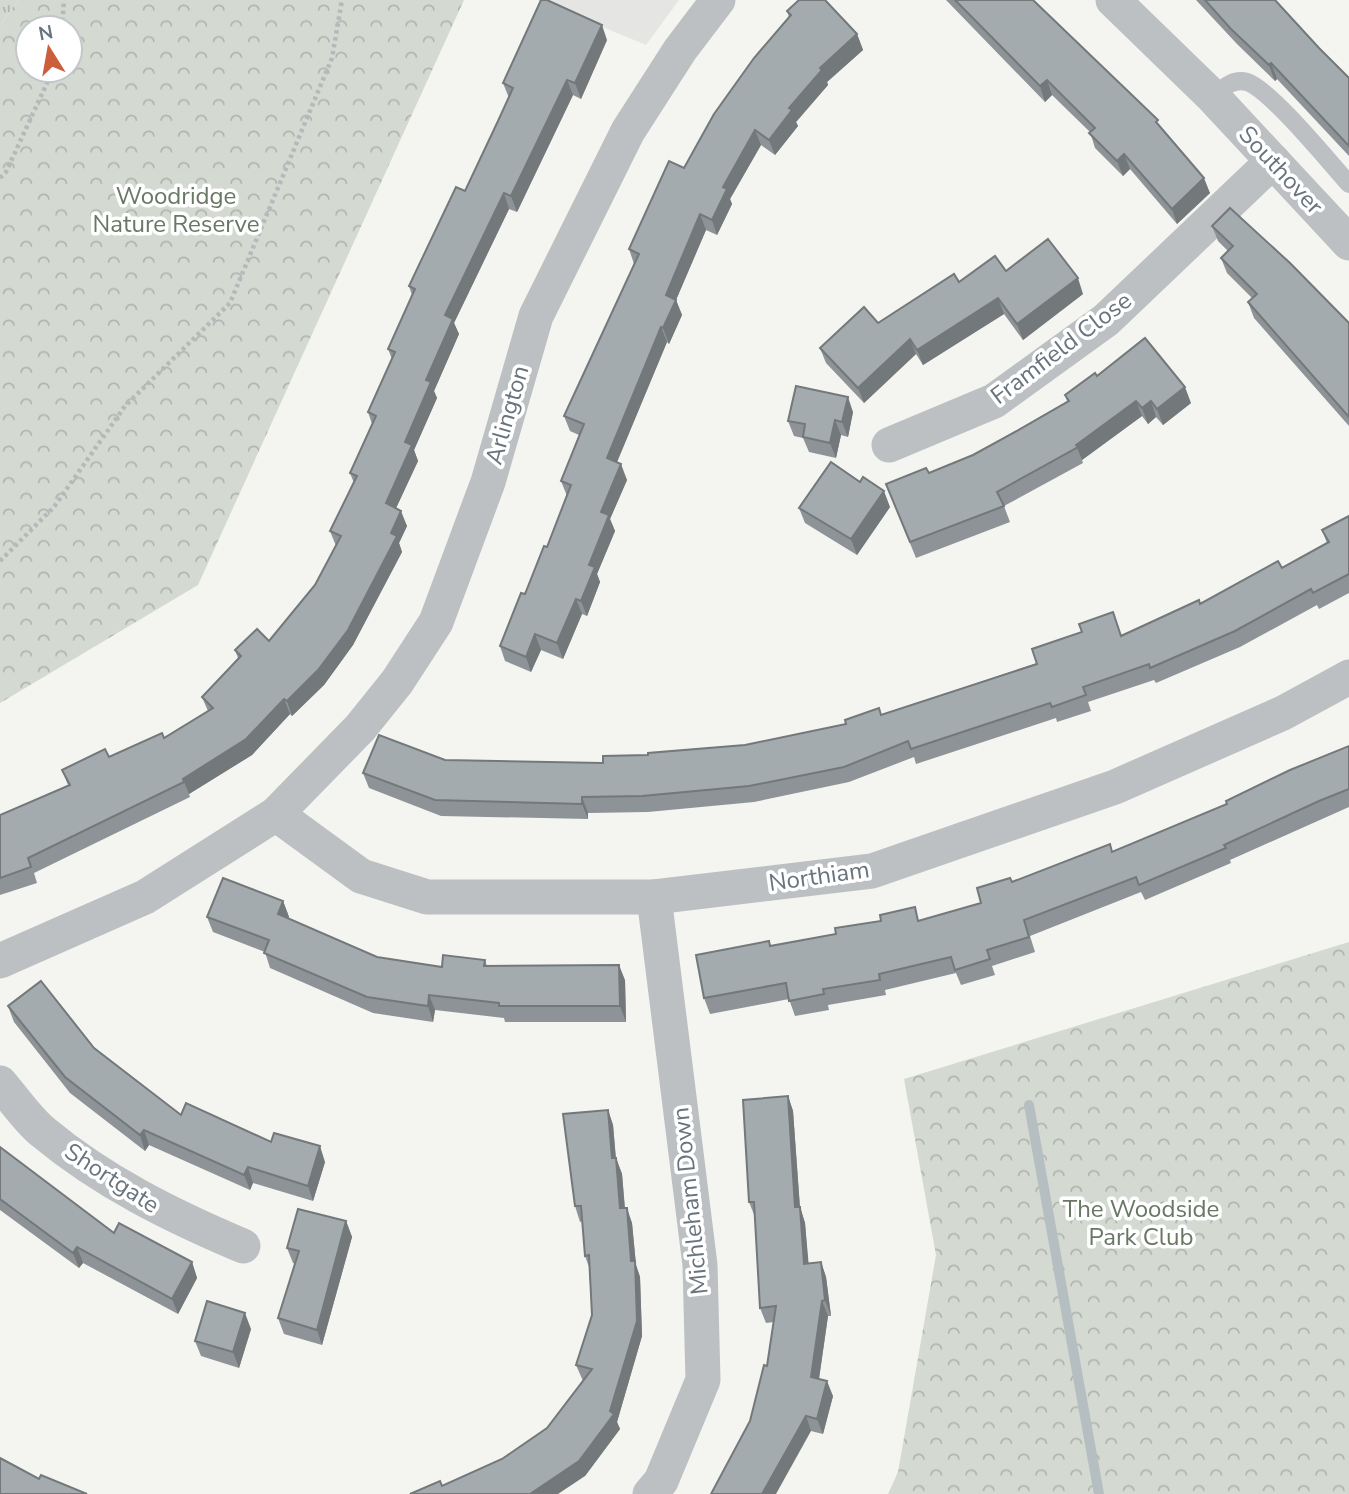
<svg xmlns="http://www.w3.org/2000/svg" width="1349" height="1494" font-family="'Nunito Sans',sans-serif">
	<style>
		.built { fill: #e5e6e4 }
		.grass { fill: url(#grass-tufts) }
		.forest { fill: url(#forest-crowns); fill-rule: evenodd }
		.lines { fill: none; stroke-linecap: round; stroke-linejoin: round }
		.stream { stroke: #b5bfc2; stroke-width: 10 }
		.path { stroke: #b6b9bb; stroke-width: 4.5; stroke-dasharray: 3.5 3.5; stroke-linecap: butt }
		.service { stroke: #bcc0c2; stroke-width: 18 }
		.minor { stroke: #bcc0c2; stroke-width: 35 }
		.wall { fill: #8d9396 }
		.shaded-wall { fill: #73787a }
		.building { fill: #a4abaf; stroke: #73787a; stroke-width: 2 }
		.labels { text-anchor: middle; stroke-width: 7; stroke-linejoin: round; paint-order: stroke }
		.street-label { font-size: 24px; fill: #68747e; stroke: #fff }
		.park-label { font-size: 24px; fill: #697765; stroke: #fff }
	</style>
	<defs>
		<pattern id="grass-tufts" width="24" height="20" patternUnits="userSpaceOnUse" patternTransform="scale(1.75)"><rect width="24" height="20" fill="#d4d9d1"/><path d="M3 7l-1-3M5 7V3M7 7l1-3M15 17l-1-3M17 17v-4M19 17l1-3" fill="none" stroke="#b0b5af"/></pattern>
		<pattern id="forest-crowns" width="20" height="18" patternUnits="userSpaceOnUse" patternTransform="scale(1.75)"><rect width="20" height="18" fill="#d4d9d1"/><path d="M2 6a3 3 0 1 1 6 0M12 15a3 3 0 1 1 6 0" fill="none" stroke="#b0b5af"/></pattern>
	</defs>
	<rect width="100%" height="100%" fill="#f4f5f1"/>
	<polygon class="built" points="537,0 679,0 646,45"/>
	<polygon class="grass" points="0,0 18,0 0,26"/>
	<g class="forest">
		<path d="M18,0h446l-266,585 -198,118v-677zM70,28v42h-42v-42z"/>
		<polygon points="1349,942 1349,1494 888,1494 898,1472 936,1255 904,1079"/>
	</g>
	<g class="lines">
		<polyline class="stream" points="1029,1105 1099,1494"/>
		<g class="path">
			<polyline points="62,28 64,0"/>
			<polyline points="0,178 6,172 53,70"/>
			<polyline points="0,561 54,507 125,406 230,303 332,58 342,0"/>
		</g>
		<path class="service" d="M1213,97c10,-9 20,-19 34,-15 23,7 83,81 102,102"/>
		<g class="minor">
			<polyline points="1113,0 1213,97 1349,243"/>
			<polyline points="889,445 994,401 1106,320 1273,161"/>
			<polyline points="276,814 361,876 427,897 654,897 872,871 1115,787 1283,713 1349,677"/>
			<polyline points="0,961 145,897 276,814 360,728 397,682 436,622 488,482 536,316 628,131 680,50 718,0"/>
			<path d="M0,1083c14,16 27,36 43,49 60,50 129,84 200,114"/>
			<polyline points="650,1494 661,1481 703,1380 700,1265 654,897"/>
		</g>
	</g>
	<g class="wall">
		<polygon points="946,0 1033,0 1161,128 1210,193 1177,224 1130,169 1123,176 1095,148 1090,132 1052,95 1045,102"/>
		<polygon points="1196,0 1275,0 1319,48 1349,78 1349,156 1277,79 1275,81 1237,44"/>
		<polygon points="787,11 857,34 863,50 827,82 828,85 796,122 798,126 775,155 761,145 730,199 732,204 717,235 706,230 676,300 682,315 669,344 667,342 617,462 627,480 610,519 615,531 597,574 600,582 587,616 582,614 563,659 541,650 531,672 505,661 500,646 547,547 567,496 561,481 579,435 570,431 564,416 634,264 629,249 789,17"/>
		<polygon points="607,40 581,99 573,95 517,212 509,209 454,323 459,334 434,391 437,398 414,450 418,461 396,508 407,526 399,543 402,552 353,645 324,685 292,716 290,714 252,755 189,794 190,797 34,873 37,883 0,895 0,815 68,785 62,770 109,757 164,738 208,711 202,697 238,658 235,650 269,641 315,585 336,546 330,531 354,483 350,473 372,424 368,412 392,359 388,349 412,295 409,286 465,191 509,98 503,83"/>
		<polygon points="1212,226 1349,323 1349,426 1254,318 1248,302 1252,298 1227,273 1221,258 1228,251 1218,241"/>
		<polygon points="1006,271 1083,294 1023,340 1004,314 923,365 916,354 864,403 826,363 820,348 878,323 959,282"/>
		<polygon points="1097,376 1191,403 1163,425 1156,417 1148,424 1142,416 1082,460 1083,463 1004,506 1010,522 916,558 886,484 929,473 973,455 1067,401 1065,395"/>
		<polygon points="853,412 848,437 841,435 836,458 809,452 803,438 794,436 788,421"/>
		<polygon points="890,507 857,555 805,523 799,508"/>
		<polygon points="1349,516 1349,593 1319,609 1317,605 1240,647 1156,683 1154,680 1088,702 1091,711 1057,722 1056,718 916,764 914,757 849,782 754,802 648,812 588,813 588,819 441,816 369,788 363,773 445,760 603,763 648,755 745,745 846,724 881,715 1121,635 1200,604 1282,568 1327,543 1322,530"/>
		<polygon points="1349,746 1349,807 1230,860 1231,863 1145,900 1141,892 1030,936 1035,952 992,966 995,975 961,985 956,973 885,990 886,995 828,1005 829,1010 795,1016 789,999 710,1014 704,998 771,946 920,920 981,903 1012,882 1112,852 1227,804"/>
		<polygon points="283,901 289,917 288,918 377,957 442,967 485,960 487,966 625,980 626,1022 505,1022 504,1018 435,1010 433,1022 373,1013 270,968 265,952 213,932 207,917"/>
		<polygon points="8,1006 94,1048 181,1115 271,1142 325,1162 313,1201 253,1183 250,1190 149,1145 145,1151 70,1093 14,1022"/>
		<polygon points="788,1096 793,1111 800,1207 805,1223 808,1263 821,1262 826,1277 831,1316 828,1316 819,1379 833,1396 823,1434 811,1431 750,1421 767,1366 774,1322 766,1323 760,1308 755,1217 749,1202"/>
		<polygon points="608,1110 613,1125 616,1158 622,1174 625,1208 632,1223 636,1265 640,1277 642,1336 617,1422 620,1429 585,1476 442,1486 502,1459 547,1428 583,1381 576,1365 592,1315 589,1267 585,1256 583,1221 580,1222 575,1206"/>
		<polygon points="0,1147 114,1233 192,1262 197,1278 178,1314 83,1263 79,1268 0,1210"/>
		<polygon points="346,1221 352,1237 322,1345 284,1334 278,1318 295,1264 293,1263 287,1248"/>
		<polygon points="251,1329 239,1368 201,1356 195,1341"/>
	</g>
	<g class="shaded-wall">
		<polygon points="602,25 607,40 581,99 575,83"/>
		<polygon points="857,34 863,50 827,82 828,85 796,122 798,126 775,155 769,140 789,108 820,68"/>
		<polygon points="1271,63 1277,79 1275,81 1269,65"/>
		<polygon points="567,80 573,95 517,212 511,196"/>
		<polygon points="1047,80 1052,95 1045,102 1040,86"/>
		<polygon points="755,130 761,145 730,199 732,204 717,235 712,220 723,187"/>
		<polygon points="1124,154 1130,169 1123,176 1117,161"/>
		<polygon points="1204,178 1210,193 1177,224 1172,209"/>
		<polygon points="504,193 509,209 454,323 459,334 434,391 437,398 414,450 418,461 391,519 386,503 426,380 445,315"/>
		<polygon points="700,214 706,230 676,300 682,315 669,344 663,328 666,295"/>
		<polygon points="1078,278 1083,294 1023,340 1017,324"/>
		<polygon points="998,298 1004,314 923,365 917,350"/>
		<polygon points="661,327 667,342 612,474 607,458"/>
		<polygon points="910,339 916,354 864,403 858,388"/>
		<polygon points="1185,387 1191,403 1163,425 1157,409"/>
		<polygon points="848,397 853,412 848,437 842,422"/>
		<polygon points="1136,401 1142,416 1082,460 1076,445"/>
		<polygon points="1151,401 1156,417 1148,424 1142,408"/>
		<polygon points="835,420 841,435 836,458 830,443"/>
		<polygon points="621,464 627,480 610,519 615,531 597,574 600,582 587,616 581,601 601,512"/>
		<polygon points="884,491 890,507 857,555 851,539"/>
		<polygon points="401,511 407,526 399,543 402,552 353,645 324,685 292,716 287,701 391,533"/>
		<polygon points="576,599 582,614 563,659 557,643"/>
		<polygon points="535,634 541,650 531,672 526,657"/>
		<polygon points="284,699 290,714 252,755 189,794 183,779"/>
		<polygon points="582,797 588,813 588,819 582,804"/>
		<polygon points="283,901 289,917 284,929 278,914"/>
		<polygon points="619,965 625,980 626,1022 620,1006"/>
		<polygon points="429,995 435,1010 433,1022 428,1006"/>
		<polygon points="788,1096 793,1111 801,1223 795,1207"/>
		<polygon points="608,1110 613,1125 617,1174 612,1158"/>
		<polygon points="144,1130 149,1145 145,1151 140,1135"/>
		<polygon points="320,1146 325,1162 313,1201 308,1186"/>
		<polygon points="616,1158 622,1174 626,1224 620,1208"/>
		<polygon points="248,1167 253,1183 250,1190 244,1175"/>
		<polygon points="800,1207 805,1223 810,1279 804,1264"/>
		<polygon points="627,1208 632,1223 636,1265 640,1277 642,1336 617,1422 620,1429 585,1476 558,1494 530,1494 610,1411 631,1261"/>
		<polygon points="346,1221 352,1237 322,1345 317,1330"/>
		<polygon points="77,1247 83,1263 79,1268 73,1253"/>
		<polygon points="192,1262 197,1278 178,1314 172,1299"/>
		<polygon points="821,1262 826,1277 831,1316 825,1300"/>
		<polygon points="822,1301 828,1316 817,1392 811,1377"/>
		<polygon points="245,1313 251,1329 239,1368 233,1352"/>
		<polygon points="827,1381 833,1396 823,1434 817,1419"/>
		<polygon points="806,1416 811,1431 776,1494 762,1494"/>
	</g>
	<g class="building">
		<polygon points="541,0 547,0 602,25 575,83 567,80 511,196 504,193 445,315 453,319 426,380 431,382 405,442 412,445 386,503 401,511 391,533 397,536 348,630 318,670 287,701 284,699 246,739 183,779 184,782 28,858 31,867 0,878 0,815 70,785 62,770 105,749 109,757 162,733 164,738 213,708 202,697 241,656 235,650 257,629 269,641 315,585 341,536 330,531 357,476 350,473 376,416 368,412 395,352 388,349 415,289 409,286 456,187 465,191 498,121 513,88 503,83"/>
		<polygon points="799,0 825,0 857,34 820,68 822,70 789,108 792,110 769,140 755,130 723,187 727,189 712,220 700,214 666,295 676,300 663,328 661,327 607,458 621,464 601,512 609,515 589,565 595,567 581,601 576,599 557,643 535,634 526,657 500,646 521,593 525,594 544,546 547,547 571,485 561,481 584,424 564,416 639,254 629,249 669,161 684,168 714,114 754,58 791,15 787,11"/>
		<polygon points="955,0 1033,0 1158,120 1156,122 1204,178 1172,209 1124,154 1117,161 1089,133 1095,128 1047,80 1040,86"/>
		<polygon points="1205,0 1275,0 1319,48 1349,78 1349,146 1271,63 1269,65 1231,29"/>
		<polygon points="1230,208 1290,263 1349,323 1349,417 1248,302 1257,294 1221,258 1233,246 1212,226"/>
		<polygon points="1048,239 1078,278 1017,324 998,298 917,350 910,339 858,388 820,348 864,307 878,323 954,274 959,282 995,256 1006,271"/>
		<polygon points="1145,338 1185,387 1157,409 1151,401 1142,408 1136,401 1076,445 1078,447 997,492 1004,506 910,542 886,484 926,468 929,473 973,455 1017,431 1069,401 1065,395 1095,373 1097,376"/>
		<polygon points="796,386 848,397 842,422 835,420 830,443 803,437 805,424 788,421"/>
		<polygon points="831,462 860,482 863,477 884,491 851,539 799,508"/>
		<polygon points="1349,516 1349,574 1313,593 1311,589 1235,631 1150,668 1149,664 1083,687 1086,695 1052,707 1050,703 911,749 908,741 844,767 749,786 642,796 582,797 582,804 435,800 363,773 379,735 445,760 603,763 603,756 648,755 648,753 745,745 846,724 845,720 879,708 881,715 1037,664 1032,649 1082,632 1079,624 1113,612 1121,636 1199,600 1200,604 1278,561 1282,568 1329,542 1322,530"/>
		<polygon points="1349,746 1349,789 1319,801 1224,845 1226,848 1139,885 1136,877 1024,920 1029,937 987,950 990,959 955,970 951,957 879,974 880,980 823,989 824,994 789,1001 786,983 704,998 696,955 769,941 770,946 836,934 835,928 881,921 880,915 915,907 918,921 981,903 977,888 1010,878 1012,882 1110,844 1112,852 1227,804 1226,801 1290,770"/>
		<polygon points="223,878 283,901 278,914 377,957 442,967 443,955 485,960 484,966 619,965 620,1006 499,1006 499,1003 429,995 428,1006 367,997 264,953 269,940 207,917"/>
		<polygon points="41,981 94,1048 181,1115 186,1103 271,1142 274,1133 320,1146 308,1186 248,1167 244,1175 144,1130 140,1135 65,1077 8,1006"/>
		<polygon points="788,1096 795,1207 800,1207 804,1264 821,1262 825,1300 822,1301 811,1377 827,1381 817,1419 806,1416 762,1494 711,1494 750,1421 764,1365 767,1366 776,1306 760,1308 754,1202 749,1202 743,1100"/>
		<polygon points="608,1110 612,1158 616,1158 620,1208 627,1208 631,1261 635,1261 637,1321 610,1411 614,1414 579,1461 530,1494 410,1494 440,1481 442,1486 502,1459 547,1428 592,1369 576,1365 592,1315 589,1255 585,1256 581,1206 575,1206 563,1114"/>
		<polygon points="0,1147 114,1233 119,1223 192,1262 172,1299 77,1247 73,1253 0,1199"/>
		<polygon points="298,1209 346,1221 317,1330 278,1318 299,1251 287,1248"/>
		<polygon points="207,1301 245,1313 233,1352 195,1341"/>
		<polygon points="0,1458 39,1479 41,1475 87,1494 0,1494"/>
	</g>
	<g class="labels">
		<g class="street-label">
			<text transform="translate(1281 170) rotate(47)" y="8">Southover</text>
			<text transform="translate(1061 348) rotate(-37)" y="8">Framfield Close</text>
			<text transform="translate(507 415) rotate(-74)" y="8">Arlington</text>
			<text transform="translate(819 876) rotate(-8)" y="8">Northiam</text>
			<text transform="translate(112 1178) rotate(33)" y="8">Shortgate</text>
			<text transform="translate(690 1201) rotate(-96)" y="8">Michleham Down</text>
		</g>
		<g class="park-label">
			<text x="176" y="204">Woodridge<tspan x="176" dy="28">Nature Reserve</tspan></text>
			<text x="1141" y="1217">The Woodside<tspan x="1141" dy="28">Park Club</tspan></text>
		</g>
	</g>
	<g transform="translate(49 49) rotate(349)"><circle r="33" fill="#ffffff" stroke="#c3c7cb" stroke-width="2"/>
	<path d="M0-5L12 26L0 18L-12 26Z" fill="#cb5e3b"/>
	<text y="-10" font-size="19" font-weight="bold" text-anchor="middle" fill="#68747e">N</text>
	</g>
</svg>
